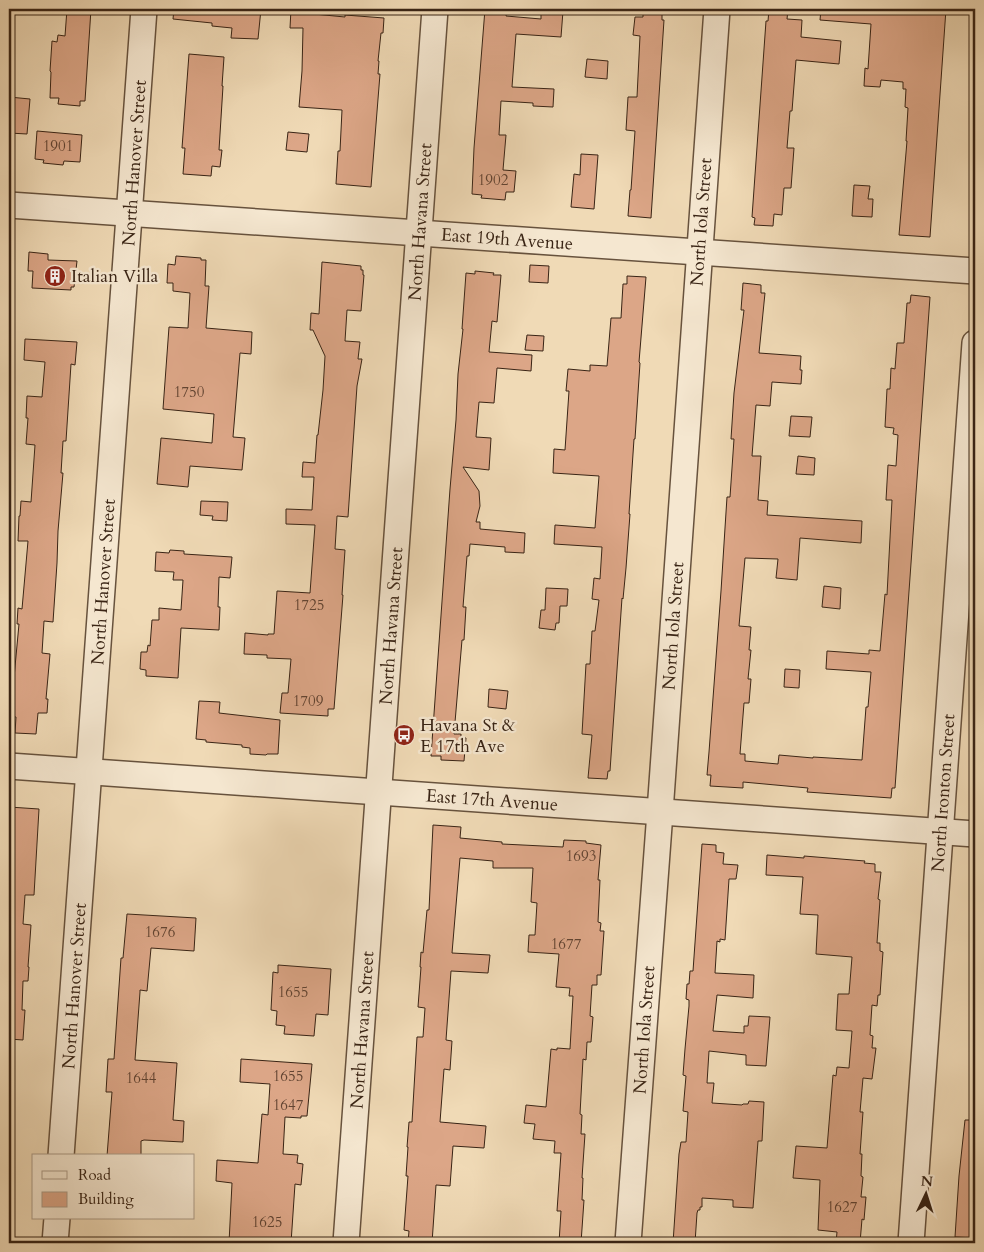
<svg xmlns="http://www.w3.org/2000/svg" width="984" height="1252" font-family="Cardo,serif">
	<style>
		.building { fill: #dca687; stroke: #392415 }
		.lines { fill: none; stroke-linecap: round; stroke-linejoin: round }
		.minor-casing { stroke: #67523d; stroke-width: 28 }
		.minor { stroke: #f5e7d0; stroke-width: 25 }
		.labels { text-anchor: middle; stroke-width: 4.5; stroke-linejoin: round; paint-order: stroke }
		.number-label { font-size: 15px; fill: #624432 }
		.street-label { font-size: 18px; fill: #392415; stroke: #f5e7d0 }
		.poi-label { font-size: 18px; fill: #392415; stroke: #f5e7d0; text-anchor: start }
	</style>
	<rect width="100%" height="100%" fill="#f0dab6"/>
	<filter id="stains"><feTurbulence type="fractalNoise" baseFrequency=".004" numOctaves="4"/><feColorMatrix values="0 0 0 0 .2 0 0 0 0 .09 0 0 0 0 .02 0 0 0 .5 -.17"/></filter>
	<radialGradient id="worn" r=".72"><stop offset=".6" stop-color="#630" stop-opacity="0"/><stop offset="1" stop-color="#630" stop-opacity=".3"/></radialGradient>
	<g class="building">
		<polygon points="67,9 91,9 85,101 80,101 80,106 58,104 59,98 50,98 51,72 50,71 52,41 57,42 58,35 65,36"/>
		<polygon points="174,9 261,9 258,39 231,38 232,28 212,26 212,23 173,19"/>
		<polygon points="291,9 315,9 314,14 345,17 345,15 384,18 383,33 381,33 378,61 379,61 378,74 380,74 371,187 336,184 338,151 340,151 342,110 299,107 302,71 303,28 290,28"/>
		<polygon points="485,9 507,9 506,16 541,19 541,9 563,11 561,37 516,34 512,87 554,89 553,107 533,106 533,103 501,101 499,135 506,135 503,170 516,171 514,192 506,192 505,200 481,198 482,195 472,194 474,148"/>
		<polygon points="769,9 788,9 787,19 802,20 801,37 841,41 839,64 796,60 792,111 790,111 787,148 794,148 791,188 784,188 782,215 774,214 773,226 754,225 755,218 752,217 766,21 768,21"/>
		<polygon points="821,9 946,9 930,237 899,235 907,141 906,141 908,108 905,107 906,89 903,89 903,82 881,80 880,87 864,86 865,68 868,69 871,24 820,20"/>
		<polygon points="643,12 662,13 662,20 664,20 651,218 628,216 630,190 631,190 635,131 626,130 628,97 637,97 640,36 633,35 635,17 643,17"/>
		<polygon points="189,54 224,57 222,86 223,86 219,150 222,150 220,167 212,166 211,176 183,174 185,148 182,148"/>
		<polygon points="587,59 608,61 607,79 585,77"/>
		<polygon points="9,97 30,99 27,134 9,133"/>
		<polygon points="37,131 82,135 80,162 64,161 63,165 43,163 44,160 35,159"/>
		<polygon points="288,132 309,134 307,152 286,150"/>
		<polygon points="581,154 598,155 594,209 571,207 574,174 580,175"/>
		<polygon points="854,185 870,186 868,199 873,199 872,217 852,216"/>
		<polygon points="29,252 48,254 48,260 77,261 74,287 71,287 71,290 32,288 33,271 28,271"/>
		<polygon points="176,256 201,258 201,260 206,260 205,286 209,286 206,328 252,332 251,354 240,353 233,437 245,438 242,470 190,466 188,487 157,484 161,438 212,443 214,414 163,409 169,327 188,328 190,293 173,291 173,283 167,283 168,264 175,265"/>
		<polygon points="322,262 361,266 361,270 363,270 363,275 364,275 361,311 347,310 345,341 360,342 358,359 362,359 357,386 348,517 337,516 335,549 345,550 342,595 343,595 334,709 328,709 328,716 280,713 282,693 288,693 291,659 267,658 267,655 244,654 245,633 268,635 268,634 274,634 277,591 310,593 315,525 286,524 286,509 312,510 314,477 302,477 303,462 315,463 317,435 318,435 323,390 325,356 313,330 310,330 311,313 319,314"/>
		<polygon points="530,265 549,266 548,283 529,282"/>
		<polygon points="475,271 494,273 493,275 501,275 497,322 492,321 489,352 532,355 531,371 497,368 494,403 479,402 476,437 491,438 489,470 463,467 479,491 480,506 476,522 480,522 480,529 525,533 524,553 505,552 505,547 470,544 469,556 467,556 463,607 466,607 464,640 462,640 454,734 461,734 461,738 466,738 464,761 441,760 441,756 431,756 450,489 456,420 458,374 463,329 462,329 466,273 475,274"/>
		<polygon points="627,276 646,277 639,362 640,363 635,439 634,439 629,514 630,514 626,568 623,599 622,598 610,771 608,771 607,779 588,778 592,735 582,734 586,664 590,664 592,631 595,631 599,600 592,599 594,578 600,579 602,547 554,544 555,525 595,528 599,476 553,473 554,449 565,450 569,391 566,391 568,369 590,371 590,365 607,366 611,318 621,318 623,284 627,284"/>
		<polygon points="743,283 761,285 761,293 765,293 759,353 801,356 800,370 802,370 801,384 772,382 770,406 756,405 752,456 761,456 758,500 768,501 767,515 862,521 861,543 800,538 797,580 776,578 778,559 745,558 739,626 751,627 749,650 751,650 748,679 751,679 749,703 744,703 740,754 745,754 745,761 778,764 779,755 813,758 813,757 862,760 866,707 868,707 871,672 826,669 827,651 869,654 869,650 880,651 885,594 887,595 892,500 886,500 888,465 896,466 898,435 893,434 894,428 885,427 887,389 890,389 891,368 895,369 897,343 904,343 907,303 910,303 911,295 930,297 895,788 892,788 891,798 807,792 808,788 743,782 743,788 710,786 711,775 707,775 709,752 721,591 725,528 727,497 730,497 734,439 731,439 734,393 744,310 741,310"/>
		<polygon points="527,335 544,336 543,351 525,350"/>
		<polygon points="25,339 77,342 75,365 71,364 66,441 63,441 61,473 63,473 58,531 57,563 53,622 44,621 42,653 50,654 46,699 48,699 47,713 38,713 36,734 15,733 16,717 10,716 11,699 12,699 19,624 17,624 18,608 22,609 28,541 18,541 19,516 20,516 21,501 31,502 35,445 26,444 28,418 26,418 27,396 42,397 45,362 24,360"/>
		<polygon points="791,416 812,417 810,437 789,436"/>
		<polygon points="798,456 815,458 814,475 796,474"/>
		<polygon points="201,501 228,502 227,521 212,520 213,516 200,515"/>
		<polygon points="170,550 184,551 184,554 232,557 230,578 219,577 218,607 220,607 219,630 181,628 178,678 146,676 146,670 140,669 141,652 147,652 148,645 150,646 152,620 159,620 159,608 181,610 183,580 173,580 174,572 155,571 156,552 169,553"/>
		<polygon points="824,586 841,588 840,609 822,607"/>
		<polygon points="546,588 568,589 567,606 560,606 559,623 556,623 555,630 539,628 541,610 545,610"/>
		<polygon points="785,669 800,670 799,688 784,687"/>
		<polygon points="489,689 508,691 506,709 488,707"/>
		<polygon points="199,701 220,702 219,713 280,720 278,754 267,754 266,755 250,754 250,748 242,747 242,745 206,742 206,740 196,739"/>
		<polygon points="9,807 39,809 34,895 25,895 23,924 31,925 28,967 29,967 28,981 23,981 22,1010 25,1010 23,1040 9,1039"/>
		<polygon points="433,825 461,827 460,838 502,842 502,844 563,847 564,840 586,841 586,843 601,845 598,880 600,880 598,922 601,923 600,931 604,931 601,975 597,975 597,985 592,985 590,1016 593,1017 591,1042 587,1042 586,1060 583,1059 580,1114 582,1115 581,1134 585,1134 582,1178 583,1178 582,1200 584,1200 581,1243 559,1243 561,1211 557,1211 561,1153 554,1153 555,1141 533,1139 535,1124 524,1123 526,1105 546,1107 551,1049 557,1050 557,1048 570,1049 573,996 569,996 570,988 556,987 559,954 528,952 529,935 535,935 537,903 531,902 533,868 493,868 493,861 460,858 452,953 490,955 488,973 451,971 446,1040 452,1041 450,1070 444,1069 440,1122 486,1126 484,1148 453,1146 450,1186 436,1185 432,1243 408,1243 409,1231 404,1230 408,1176 406,1176 408,1147 407,1147 409,1122 412,1122 417,1037 423,1037 425,1008 418,1007 421,967 420,967 421,952 423,953 427,910 429,910"/>
		<polygon points="702,844 716,845 716,852 724,853 723,864 738,865 736,879 729,879 725,940 720,939 720,942 717,941 715,973 754,975 753,998 717,995 713,1031 744,1033 744,1026 748,1026 749,1016 770,1017 766,1066 746,1065 746,1055 709,1051 707,1083 714,1083 712,1103 742,1105 743,1104 748,1104 749,1101 764,1102 762,1141 758,1141 753,1208 733,1207 733,1200 702,1198 702,1207 700,1207 700,1210 698,1210 697,1213 695,1243 673,1243 679,1154 681,1142 686,1142 688,1112 683,1111 686,1076 683,1075 685,1049 689,1006 689,1000 686,999 687,984 689,984 690,971 693,971"/>
		<polygon points="767,855 804,858 804,856 865,861 864,863 875,864 875,872 881,872 878,899 880,900 877,943 880,943 880,951 883,952 880,995 878,995 877,1006 872,1005 870,1035 873,1036 872,1048 876,1048 872,1079 863,1078 860,1112 863,1112 860,1154 862,1154 861,1176 863,1177 861,1197 866,1197 864,1220 862,1219 860,1243 836,1243 837,1232 818,1230 820,1180 793,1178 796,1146 827,1148 833,1075 836,1076 837,1067 849,1068 852,1031 836,1030 838,994 849,994 852,957 816,954 818,915 800,914 803,877 766,875"/>
		<polygon points="127,914 196,918 194,951 151,948 147,991 140,990 140,992 135,1060 177,1063 173,1120 184,1121 183,1142 144,1140 141,1141 141,1156 107,1156 112,1092 106,1092 108,1059 114,1059 121,958 123,958"/>
		<polygon points="278,965 331,969 328,1015 316,1014 314,1036 284,1034 285,1026 276,1025 277,1011 271,1010 273,972 278,973"/>
		<polygon points="241,1059 312,1064 307,1116 301,1116 301,1118 285,1117 283,1154 298,1155 297,1163 303,1164 301,1185 295,1184 291,1243 229,1243 232,1183 216,1181 217,1160 258,1163 262,1114 268,1115 270,1084 240,1082"/>
		<polygon points="965,1120 975,1120 975,1238 955,1237 959,1176"/>
	</g>
	<g class="lines">
		<g class="minor-casing">
			<g id="minor">
				<polyline points="9,205 975,271"/>
				<polyline points="9,766 975,834"/>
				<path d="M61,1156c28,-383 58,-765 83,-1147"/>
				<polyline points="55,1243 57,1218"/>
				<polyline points="346,1243 435,9"/>
				<polyline points="628,1243 660,812 717,9"/>
				<polyline points="911,1243 975,343"/>
			</g>
		</g>
		<use href="#minor" class="minor"/>
	</g>
	<defs>
		<g id="building-disc" transform="scale(1.125)"><circle r="9.5" fill="#8f2418" stroke="#f5e7d0"/><path d="M-4-6H4V6H1V3H-1V6H-4ZM-2.5-4.3h1.7v1.8h-1.7ZM.8-4.3h1.7v1.8H.8ZM-2.5-1h1.7V.8h-1.7ZM.8-1h1.7V.8H.8Z" fill="#fff"/></g>
		<g id="bus-disc" transform="scale(1.125)"><circle r="9.5" fill="#8f2418" stroke="#f5e7d0"/><path d="M-5-6H5V4H4V6H2V4H-2V6H-4V4H-5ZM-3.5-4V0h7V-4ZM-3.5 1.2v1.5H-2V1.2ZM2 1.2v1.5H3.5V1.2Z" fill="#fff"/></g>
	</defs>
	<g fill-rule="evenodd">
		<use href="#building-disc" x="55" y="276"/>
		<use href="#bus-disc" x="404" y="735"/>
	</g>
	<g class="labels">
		<g class="number-label">
			<text x="58" y="151">1901</text>
			<text x="493" y="185">1902</text>
			<text x="189" y="397">1750</text>
			<text x="309" y="610">1725</text>
			<text x="308" y="706">1709</text>
			<text x="581" y="861">1693</text>
			<text x="160" y="937">1676</text>
			<text x="566" y="949">1677</text>
			<text x="293" y="997">1655</text>
			<text x="288" y="1081">1655</text>
			<text x="141" y="1083">1644</text>
			<text x="288" y="1110">1647</text>
			<text x="842" y="1212">1627</text>
			<text x="267" y="1227">1625</text>
		</g>
		<g class="street-label">
			<text transform="translate(134 163) rotate(-86)" y="6">North Hanover Street</text>
			<text transform="translate(420 222) rotate(-86)" y="6">North Havana Street</text>
			<text transform="translate(701 222) rotate(-86)" y="6">North Iola Street</text>
			<text transform="translate(507 239) rotate(4)" y="6">East 19th Avenue</text>
			<text transform="translate(103 582) rotate(-86)" y="6">North Hanover Street</text>
			<text transform="translate(391 626) rotate(-86)" y="6">North Havana Street</text>
			<text transform="translate(673 626) rotate(-86)" y="6">North Iola Street</text>
			<text transform="translate(943 793) rotate(-86)" y="6">North Ironton Street</text>
			<text transform="translate(492 800) rotate(4)" y="6">East 17th Avenue</text>
			<text transform="translate(74 986) rotate(-86)" y="6">North Hanover Street</text>
			<text transform="translate(362 1030) rotate(-86)" y="6">North Havana Street</text>
			<text transform="translate(644 1030) rotate(-86)" y="6">North Iola Street</text>
		</g>
		<g class="poi-label">
			<text x="71" y="282">Italian Villa</text>
			<text x="420" y="731">Havana St &amp;<tspan x="420" dy="21">E 17th Ave</tspan></text>
		</g>
	</g>
	<rect width="984" height="1252" fill="none" stroke="#f0dab6" stroke-width="30"/>
	<rect x="10" y="10" width="964" height="1232" fill="none" stroke="#392415" stroke-width="2.5"/>
	<rect x="15" y="15" width="954" height="1222" fill="none" stroke="#392415"/>
	<rect x="32" y="1154" width="162" height="65" fill="#f5e7d0" stroke="#aa9985"/>
	<rect x="42" y="1171" width="25" height="8" fill="#f5e7d0" stroke="#aa9985"/>
	<text x="78" y="1180" font-size="15" fill="#392415">Road</text>
	<rect x="42" y="1192" width="25" height="15" fill="#dca687" stroke="#aa9985"/>
	<text x="78" y="1204" font-size="15" fill="#392415">Building</text>
	<g transform="translate(926 1194) rotate(4)" stroke="#f5e7d0" stroke-width="4" paint-order="stroke">
	<path d="M0-4L9 19L0 12L-9 19Z" fill="#392415"/>
	<text y="-8" font-size="14" font-weight="bold" text-anchor="middle" fill="#392415">N</text>
	</g>
	<rect width="100%" height="100%" filter="url(#stains)"/>
	<rect width="100%" height="100%" fill="url(#worn)"/>
</svg>
